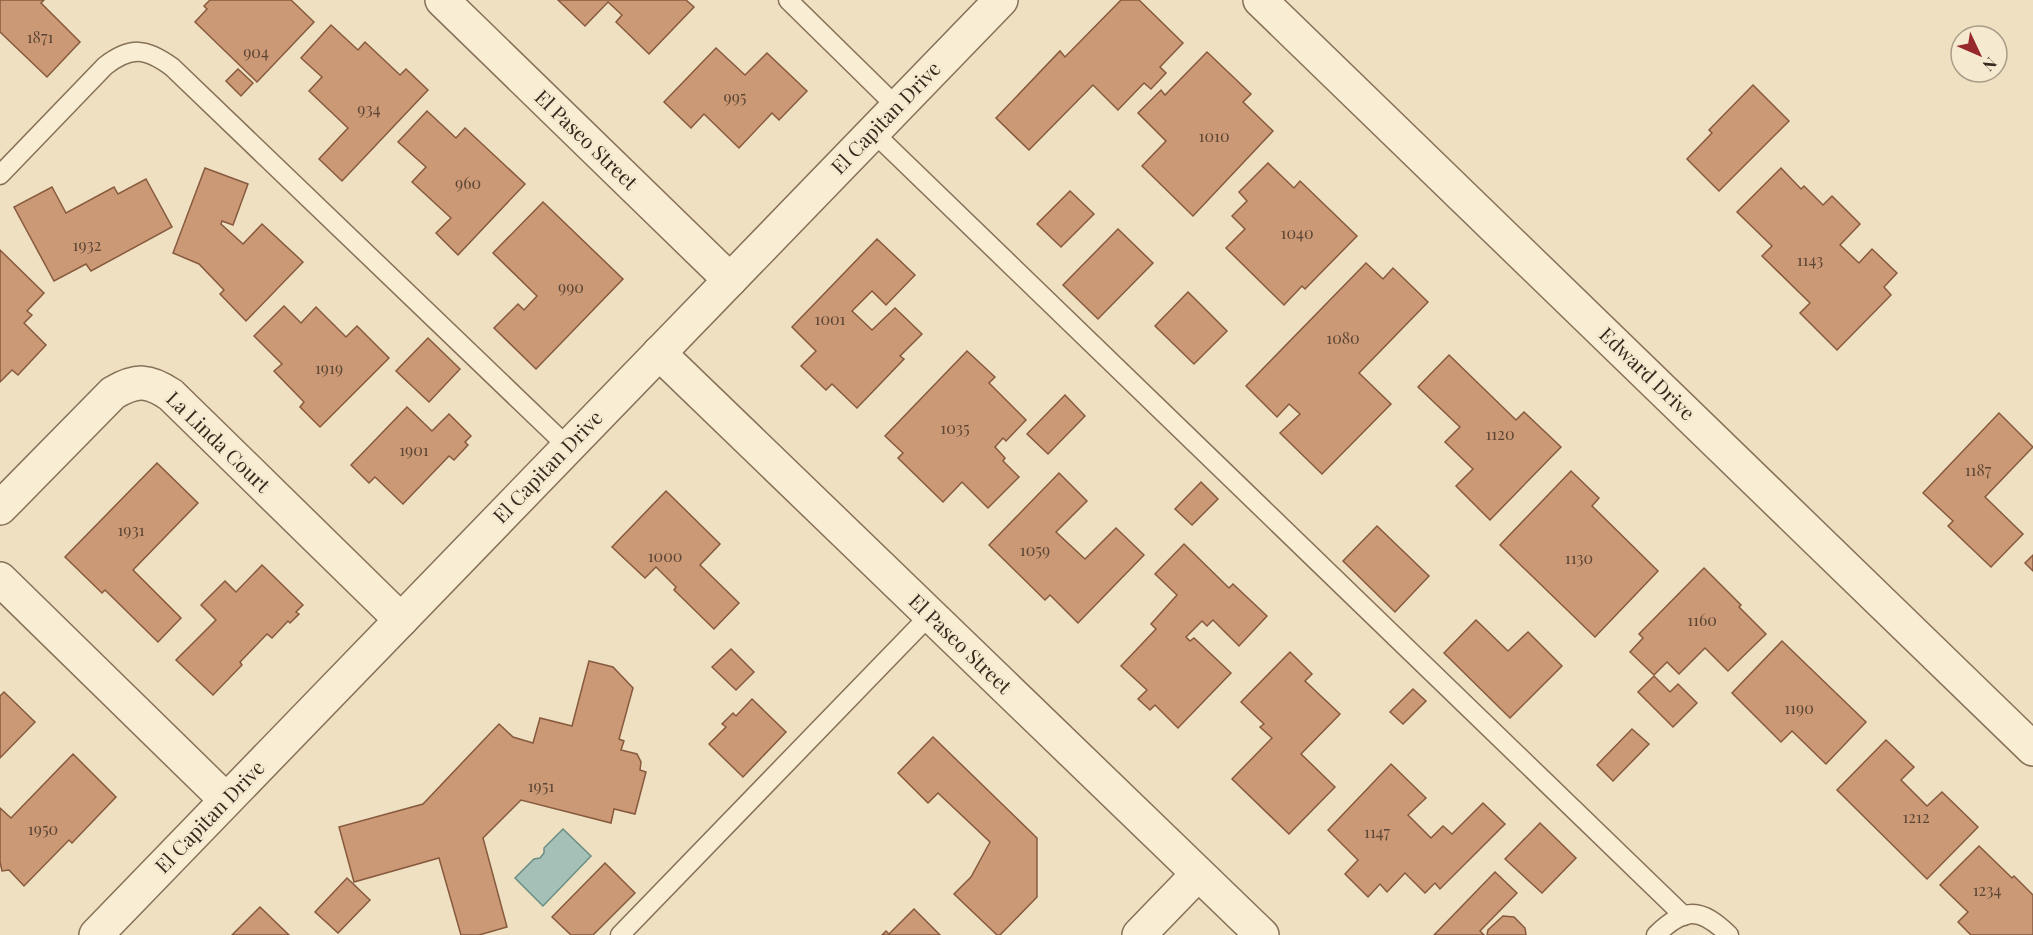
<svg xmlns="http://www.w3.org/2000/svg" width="2033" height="935" font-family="'Playfair Display',serif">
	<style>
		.water { fill: #a4c0b7; stroke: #6b8e85; stroke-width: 1.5 }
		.building { fill: #cc9976; stroke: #875a3e; stroke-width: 1.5 }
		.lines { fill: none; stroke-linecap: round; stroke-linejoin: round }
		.service-casing { stroke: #877158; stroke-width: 21 }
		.minor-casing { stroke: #877158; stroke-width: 36 }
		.service { stroke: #f9edd4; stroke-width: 18 }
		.minor { stroke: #f9edd4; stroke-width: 33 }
		.labels { text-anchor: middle; stroke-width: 5; stroke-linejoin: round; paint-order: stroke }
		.number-label { font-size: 16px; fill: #5c4533 }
		.street-label { font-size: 20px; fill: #37291d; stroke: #f5ead0 }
	</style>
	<rect width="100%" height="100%" fill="#eee0c1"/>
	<polygon class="water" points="563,829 591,856 543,906 515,878 534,859 540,858 544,853 544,848"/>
	<g class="building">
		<polygon points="0,0 44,0 41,3 80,42 47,77 0,32"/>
		<polygon points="210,0 291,0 314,22 257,82 195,22 207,9 204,6"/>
		<polygon points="558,0 686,0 694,7 649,54 616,22 622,15 608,2 585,26"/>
		<polygon points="1121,0 1139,0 1183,43 1160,67 1166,73 1151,89 1144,83 1118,110 1093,85 1029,150 996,118 1060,51 1065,57"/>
		<polygon points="331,25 358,50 365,42 400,75 406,69 428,90 342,181 319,159 348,128 309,91 322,77 301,58"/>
		<polygon points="716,48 745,75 767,53 807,91 779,120 772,113 739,148 704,114 691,128 664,102"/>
		<polygon points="1207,52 1251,94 1243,102 1273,131 1193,216 1142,166 1166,141 1138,113 1161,90 1165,95"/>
		<polygon points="238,69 253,83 241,96 226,81"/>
		<polygon points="1753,85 1789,121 1719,191 1687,159 1712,133 1709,130"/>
		<polygon points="427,111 456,138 465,128 525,184 458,255 436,233 451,218 412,182 426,167 398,142"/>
		<polygon points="1268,163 1294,188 1300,181 1357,236 1305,289 1302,286 1284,305 1226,248 1245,229 1232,216 1247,201 1239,192"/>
		<polygon points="205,168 248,184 233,225 222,221 221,224 243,244 262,224 303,262 246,321 220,294 224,290 199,264 173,253"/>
		<polygon points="1781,168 1801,189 1804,186 1823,205 1832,196 1860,224 1840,245 1859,263 1872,249 1897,273 1884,287 1891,295 1837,350 1800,313 1810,303 1762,256 1772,246 1737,212"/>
		<polygon points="146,179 172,227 91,271 86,264 54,281 14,207 52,187 66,213 114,187 118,194"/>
		<polygon points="1070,191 1094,214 1061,247 1037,224"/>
		<polygon points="543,202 623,279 536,369 494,328 518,304 524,310 537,296 493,253"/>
		<polygon points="1118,229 1153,263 1098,319 1063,285"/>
		<polygon points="877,239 915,275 886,305 872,291 852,311 872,330 895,308 922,334 900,356 904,359 857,408 832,384 826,390 801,366 816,351 792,327"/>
		<polygon points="0,250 44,293 27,311 32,315 24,323 46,345 18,375 12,370 0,382"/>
		<polygon points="1366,263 1383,279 1393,268 1428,302 1359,373 1391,404 1322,474 1280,433 1300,414 1289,404 1277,417 1246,386"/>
		<polygon points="1188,292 1227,331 1194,364 1155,326"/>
		<polygon points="284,306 301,323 316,307 346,337 357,326 389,358 320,427 300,407 304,402 274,371 282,364 254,336"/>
		<polygon points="428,338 460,369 429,402 396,371"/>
		<polygon points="967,351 995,377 989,383 1026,420 1006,441 1003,438 995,447 1005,458 1003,461 1019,477 988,508 962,482 943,502 898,458 903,453 885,436"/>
		<polygon points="1449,355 1516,420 1524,412 1561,447 1490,520 1456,486 1473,469 1445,442 1460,427 1418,387"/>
		<polygon points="1065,395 1085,416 1048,454 1027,434"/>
		<polygon points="407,407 432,431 449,414 471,436 465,442 468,445 454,460 449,456 403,504 375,477 369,483 351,465"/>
		<polygon points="1999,413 2033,447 1985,497 2023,534 1991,567 1948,526 1953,521 1923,493"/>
		<polygon points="157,463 198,503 133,570 181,618 158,642 105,590 102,593 65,557"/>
		<polygon points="1571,471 1599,498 1592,506 1658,571 1595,637 1500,545"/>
		<polygon points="1059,473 1087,501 1056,532 1085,559 1116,528 1144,555 1078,623 1050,595 1045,600 989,545"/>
		<polygon points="1201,482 1218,499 1192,525 1175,509"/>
		<polygon points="666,491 720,544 700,565 739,603 714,629 674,590 676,587 656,567 645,578 612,547"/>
		<polygon points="1377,526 1429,576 1395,612 1343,561"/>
		<polygon points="1184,544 1229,588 1233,584 1267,616 1239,646 1213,620 1207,626 1202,621 1186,637 1190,641 1194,638 1231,673 1178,728 1155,705 1150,710 1138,699 1147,690 1121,666 1156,629 1151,624 1177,595 1155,574"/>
		<polygon points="2033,555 2033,571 2025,563"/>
		<polygon points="262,565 303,605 296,612 299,614 290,623 288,621 272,638 267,634 240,662 242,665 213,695 176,660 216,620 201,605 225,581 236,592"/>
		<polygon points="1704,568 1741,605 1739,607 1766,634 1728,671 1705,648 1679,674 1667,662 1654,675 1630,652 1643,638 1639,634"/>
		<polygon points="1476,620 1508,651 1528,632 1562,666 1510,718 1444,653"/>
		<polygon points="1782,641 1866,722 1826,764 1792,731 1781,742 1732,693"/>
		<polygon points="731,649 754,672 736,690 712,667"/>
		<polygon points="1290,652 1312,674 1305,681 1340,714 1301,754 1335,787 1289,834 1232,779 1272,738 1260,727 1264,724 1241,702"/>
		<polygon points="589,661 613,667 633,688 619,739 624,741 621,750 637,754 641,762 640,770 646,772 635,814 614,809 611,823 521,800 483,838 507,927 479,935 461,935 439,858 354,882 339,827 423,804 499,724 513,737 533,743 540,718 572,726"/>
		<polygon points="1654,676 1670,692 1678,684 1697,703 1673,727 1638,692"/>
		<polygon points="1413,689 1426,701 1403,724 1390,712"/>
		<polygon points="4,692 35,722 0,758 0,696"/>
		<polygon points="752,699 786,732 743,777 709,744 726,727 722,724 733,713 736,716"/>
		<polygon points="1632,729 1649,744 1613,781 1597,765"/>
		<polygon points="933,737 1037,838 1037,897 1000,935 997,935 954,894 971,877 990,842 938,793 928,803 898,773"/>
		<polygon points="1886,740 1914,767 1901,780 1927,806 1942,792 1978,827 1927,879 1837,790"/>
		<polygon points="73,754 116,797 72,843 69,840 24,886 9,870 2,871 0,862 0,808 11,818"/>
		<polygon points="1391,764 1426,798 1408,815 1431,838 1443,826 1452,834 1483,803 1505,824 1440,889 1435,883 1425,893 1405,873 1387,892 1380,884 1368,897 1345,874 1358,860 1328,830"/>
		<polygon points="1540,823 1576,858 1542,893 1505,859"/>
		<polygon points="1979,846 2012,878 2014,876 2033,895 2033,935 1971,935 1958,922 1968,912 1940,885"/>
		<polygon points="605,863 635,893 593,935 571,935 552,917"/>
		<polygon points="1495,872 1517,893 1480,931 1484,935 1434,935"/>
		<polygon points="347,878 370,900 338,933 315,912"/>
		<polygon points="260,907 289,935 232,935"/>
		<polygon points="914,909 940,935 882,935 886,931 889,934"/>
		<polygon points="1503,916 1514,917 1525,928 1526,935 1487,935 1488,930"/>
	</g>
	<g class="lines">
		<g class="service-casing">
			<g id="service">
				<polyline points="788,0 897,107"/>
				<polyline points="873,132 1684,916"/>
				<path d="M0,175l105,-109c26,-20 41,-18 67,1l396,380"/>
				<polyline points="620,935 930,615"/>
				<path d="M1656,935c29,-29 45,-27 73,0"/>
			</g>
		</g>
		<g class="minor-casing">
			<g id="minor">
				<polyline points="442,0 730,280"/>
				<polyline points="1260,0 2033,749"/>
				<polyline points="659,353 1262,935"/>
				<path d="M0,508l113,-115c24,-14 36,-13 58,2l230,225"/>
				<polyline points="0,579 226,800"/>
				<polyline points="96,935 1001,0"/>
				<polyline points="1139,935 1198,874"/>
			</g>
		</g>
		<use href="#service" class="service"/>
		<use href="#minor" class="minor"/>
	</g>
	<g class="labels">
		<g class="number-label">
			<text x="40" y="43">1871</text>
			<text x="256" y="58">904</text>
			<text x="735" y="103">995</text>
			<text x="369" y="115">934</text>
			<text x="1214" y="142">1010</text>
			<text x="468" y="189">960</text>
			<text x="1297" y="239">1040</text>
			<text x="87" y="251">1932</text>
			<text x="1810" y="266">1143</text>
			<text x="571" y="293">990</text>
			<text x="830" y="325">1001</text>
			<text x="1343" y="344">1080</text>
			<text x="329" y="374">1919</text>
			<text x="955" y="434">1035</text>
			<text x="1500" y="440">1120</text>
			<text x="414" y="456">1901</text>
			<text x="1978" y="476">1187</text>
			<text x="131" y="536">1931</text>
			<text x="1035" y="556">1059</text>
			<text x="665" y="562">1000</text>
			<text x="1579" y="564">1130</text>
			<text x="1702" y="626">1160</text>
			<text x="1799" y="714">1190</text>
			<text x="541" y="792">1951</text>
			<text x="1916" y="823">1212</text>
			<text x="43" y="835">1950</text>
			<text x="1377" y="838">1147</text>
			<text x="1987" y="896">1234</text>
		</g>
		<g class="street-label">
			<text transform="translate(886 118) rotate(-46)" y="7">El Capitan Drive</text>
			<text transform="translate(586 140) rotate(44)" y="7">El Paseo Street</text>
			<text transform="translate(1647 374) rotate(44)" y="7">Edward Drive</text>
			<text transform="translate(218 442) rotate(44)" y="7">La Linda Court</text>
			<text transform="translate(548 467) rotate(-46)" y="7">El Capitan Drive</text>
			<text transform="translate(960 644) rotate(44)" y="7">El Paseo Street</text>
			<text transform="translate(210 817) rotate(-46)" y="7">El Capitan Drive</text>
		</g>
	</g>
	<g transform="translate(1979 54) rotate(134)"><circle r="28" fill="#f5ead0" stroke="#a99d88" stroke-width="1.5"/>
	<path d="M0-4.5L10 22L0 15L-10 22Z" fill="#97282b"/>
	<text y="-9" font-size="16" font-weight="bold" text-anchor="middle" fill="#37291d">N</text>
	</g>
</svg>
